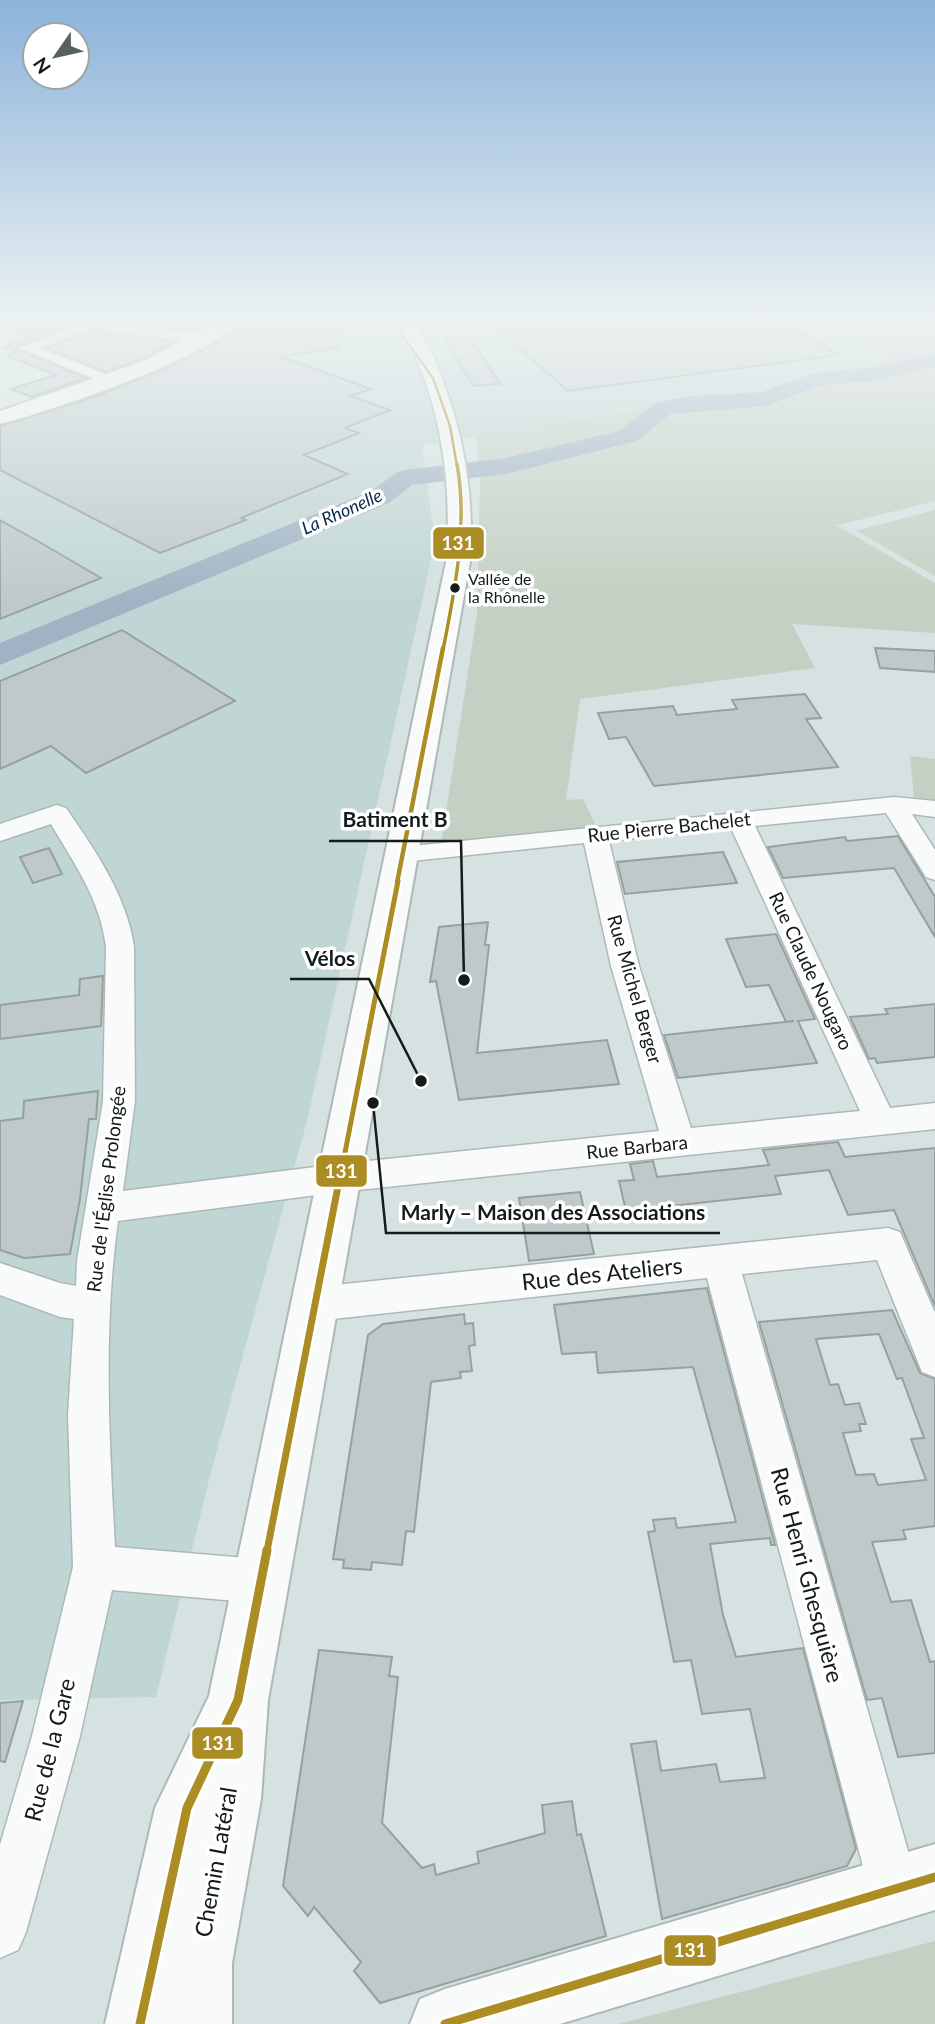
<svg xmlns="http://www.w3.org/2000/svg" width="935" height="2024" font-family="Lato,sans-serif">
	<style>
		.built { fill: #c0d6d4 }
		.green { fill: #c4d0c3 }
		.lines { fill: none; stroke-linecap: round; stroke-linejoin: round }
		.river { fill: #a0b2c4; fill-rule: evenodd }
		.building { fill: #bfc9ca; stroke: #97a0a1; stroke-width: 2; fill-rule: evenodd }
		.street-casing { stroke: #aeb8b7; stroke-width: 3 }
		.secondary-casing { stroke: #aeb8b7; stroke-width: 4 }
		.street { fill: #f9fbfa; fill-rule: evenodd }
		.secondary { fill: #f9fbfa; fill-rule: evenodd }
		.bus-1-far5-casing { stroke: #fff; stroke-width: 5 }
		.bus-1-far4-casing { stroke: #fff; stroke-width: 7 }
		.bus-1-far3-casing { stroke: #fff; stroke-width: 9 }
		.bus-1-far2-casing { stroke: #fff; stroke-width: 10 }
		.bus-1-far1-casing { stroke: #fff; stroke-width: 12 }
		.bus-1-casing { stroke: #fff; stroke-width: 14 }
		.bus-1-far5 { stroke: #ac8d23; stroke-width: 2.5 }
		.bus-1-far4 { stroke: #ac8d23; stroke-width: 3.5 }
		.bus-1-far3 { stroke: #ac8d23; stroke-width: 4.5 }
		.bus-1-far2 { stroke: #ac8d23; stroke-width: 5 }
		.bus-1-far1 { stroke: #ac8d23; stroke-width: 7 }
		.bus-1 { stroke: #ac8d23; stroke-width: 9 }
		.bus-dot { fill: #131b1b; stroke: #fff; stroke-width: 2.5 }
		.labels { text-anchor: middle; stroke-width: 7; stroke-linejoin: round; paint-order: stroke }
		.far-bus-label { font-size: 16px; fill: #131b1b; stroke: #fff; text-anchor: start }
		.far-water-label { font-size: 18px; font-style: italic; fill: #0d2b4e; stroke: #fff }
		.street-label { font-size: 19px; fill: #131b1b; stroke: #fff }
		.near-street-label { font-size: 23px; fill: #131b1b; stroke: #fff }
		.leader { fill: none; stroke: #131b1b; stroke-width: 2.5 }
		.callout-dot { fill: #131b1b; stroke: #fff; stroke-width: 2.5 }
		.callout-label { font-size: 21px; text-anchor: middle; font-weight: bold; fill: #131b1b; stroke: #fff; stroke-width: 7; stroke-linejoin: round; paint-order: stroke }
		.line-badge { stroke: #fff; stroke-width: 2.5 }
		.badge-label { font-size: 19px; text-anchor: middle; font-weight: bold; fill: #fff }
	</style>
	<rect width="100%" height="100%" fill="#d5e2e1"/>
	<polygon class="built" points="243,320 839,320 898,359 774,389 422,445 435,542 307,1121 211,1472 156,1697 0,1700 0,423 169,363 184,363 269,346 239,322"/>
	<g class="green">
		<polygon points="839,320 935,320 935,501 834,526 838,526 935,583 935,633 792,624 815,668 580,699 566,800 583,799 596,826 441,844 477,614 480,476 476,436 774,389 897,359"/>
		<polygon points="935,510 935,576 857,531 859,530"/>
		<polygon points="910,756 935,759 935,801 914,798"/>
		<polygon points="935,1941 935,2024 618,2024"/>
	</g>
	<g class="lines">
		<polygon class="river" points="935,354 935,366 880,380 817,386 766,406 670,414 637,441 506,474 412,485 389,503 0,665 0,643 371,491 396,473 405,470 506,458 619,431 655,403 663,401 692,396 762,392 813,373 878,367"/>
	</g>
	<g class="building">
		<polygon points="51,320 84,320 18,346 17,349 86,378 32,397 11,389 56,375 10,357 7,355 17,352 3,347 32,338 13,331"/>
		<polygon points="109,320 216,320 195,331"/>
		<polygon points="247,320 340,320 342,340 333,341 340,347 282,357 371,389 351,396 390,410 345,428 359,433 304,455 348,474 241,518 246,520 160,553 0,470 0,426 91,398 167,368 227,337"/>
		<polygon points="486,320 780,320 839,355 568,391"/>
		<polygon points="92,331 175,342 143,359 106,372 46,348"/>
		<polygon points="469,337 500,384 474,386 444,339"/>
		<polygon points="0,520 41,543 101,578 0,619"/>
		<polygon points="122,630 235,701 86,773 51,746 0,769 0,681"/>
		<polygon points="875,648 935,651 935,672 880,668"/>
		<polygon points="805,694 821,718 806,719 838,767 654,786 626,737 609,739 598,713 673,706 677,715 737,709 732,700"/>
		<polygon points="898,836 935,897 935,937 894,868 783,878 768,847 845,837 847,841"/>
		<polygon points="49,848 62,874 33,883 20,857"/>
		<polygon points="723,852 737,883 625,894 617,862"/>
		<polygon points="488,922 485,945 489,945 477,1053 607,1040 619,1084 459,1100 436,981 430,982 439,927"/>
		<polygon points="776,934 815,1019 798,1021 817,1063 678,1078 664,1035 794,1021 786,1022 769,985 746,987 726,939"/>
		<polygon points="103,976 101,1026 0,1039 0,1005 79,995 80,979"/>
		<polygon points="935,1004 935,1057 877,1063 875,1058 869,1059 850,1017 888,1014 885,1009"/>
		<polygon points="98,1091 96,1119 89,1119 80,1199 70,1254 24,1258 0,1250 0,1121 23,1118 24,1101"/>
		<polygon points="838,1142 845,1157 935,1148 935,1306 894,1210 848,1215 829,1170 775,1176 781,1194 626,1211 619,1181 634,1180 630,1164 653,1161 657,1177 743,1168 769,1165 763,1150"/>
		<polygon points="580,1192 594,1254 529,1261 519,1198"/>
		<polygon points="707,1288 775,1545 771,1545 770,1538 710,1544 723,1615 736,1657 803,1648 856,1849 847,1866 662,1919 631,1744 656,1741 661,1771 716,1764 720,1782 765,1778 750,1709 702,1714 691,1660 674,1662 648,1532 655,1531 653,1520 675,1518 677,1528 736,1522 693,1367 598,1373 596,1352 562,1354 554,1305"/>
		<path d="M892,1310l28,63 15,6v147l-32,4 3,9 -34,3 19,60 20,-2 19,62 5,-1v92l-37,4 -16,-59 -15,2 -108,-378zM879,1334l18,45 5,-1 22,60 -13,1 15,41 -48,5 -4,-11 -18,1 -13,-42 18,-2 -2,-7h7l-7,-21 -14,2 -7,-21 -8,1 -14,-46z"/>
		<polygon points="464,1314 465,1324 473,1323 475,1345 469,1346 472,1371 460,1372 461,1378 431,1382 414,1532 406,1531 402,1565 372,1562 371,1570 343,1568 344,1560 333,1559 368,1335 383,1324"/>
		<polygon points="319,1650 392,1657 389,1676 398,1677 382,1823 422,1868 434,1864 436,1875 479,1863 477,1852 545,1833 542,1805 572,1801 577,1835 581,1834 606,1936 380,2003 354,1971 361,1962 314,1907 308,1916 283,1886"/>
		<polygon points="23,1701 5,1762 0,1761 0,1703"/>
	</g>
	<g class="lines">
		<g class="street-casing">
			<g id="street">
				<polygon points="13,320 33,320 0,332 0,324"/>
				<polygon points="91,320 204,335 211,339 204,343 92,328 39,348 115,378 117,381 110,385 19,348"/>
				<path d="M894,797l41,4v16l-23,-3 23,36v30l-9,-3 -40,-64 -131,13 135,282 45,-5v26l-596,63 -221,29c-15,108 -9,217 -3,326l145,12 15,7 7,15 -7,15 -15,7 -148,-13 -32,146 -54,196 -8,18 -18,8v-113l32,-109 41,-169 -5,-152 6,-96 -14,-2 -60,-22v-32l60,20 16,3 1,-25 26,-160 3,-154c-6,-48 -31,-82 -55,-123l-51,17v-17l57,-19 9,3c29,42 61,88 68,139l1,154 -12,90 216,-27 320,-33 -48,-165 -27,-123 -182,19 -9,-2 -4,-6 4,-6zM731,828l129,283 -169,17 -52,-162 -30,-125z"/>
				<polygon points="888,1228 900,1232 935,1313 935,1377 922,1372 877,1260 742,1274 919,1889 912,1907 894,1914 876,1907 869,1889 707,1278 315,1321 302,1316 297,1304 302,1292 315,1287"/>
			</g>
		</g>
		<g class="secondary-casing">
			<g id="secondary">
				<path d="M222,320h20c-29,36 -193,92 -242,104v-13l144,-50z"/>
				<path d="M396,320h17c15,20 23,43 32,67 21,58 29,114 25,175l-202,1138 -7,99 -29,164v61h-127l50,-216 54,-112 237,-1134c7,-83 -6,-171 -50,-242z"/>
				<polygon points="935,1844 935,1910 560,2024 410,2024 420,1999 445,1989"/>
			</g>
		</g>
		<use href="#street" class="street"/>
		<use href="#secondary" class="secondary"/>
		<g class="bus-1-far5-casing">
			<polyline id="bus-1-far5" points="391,320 433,378 450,426 457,466"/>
		</g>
		<g class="bus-1-far4-casing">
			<path id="bus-1-far4" d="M443,650c12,-60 25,-125 14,-186"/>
		</g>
		<g class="bus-1-far3-casing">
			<polyline id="bus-1-far3" points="397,883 443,648"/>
		</g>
		<g class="bus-1-far2-casing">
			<polyline id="bus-1-far2" points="340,1178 398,881"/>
		</g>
		<g class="bus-1-far1-casing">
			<polyline id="bus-1-far1" points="267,1551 340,1176"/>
		</g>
		<g class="bus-1-casing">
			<g id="bus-1">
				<polyline points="140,2024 187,1808 238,1700 267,1550"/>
				<polyline points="445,2024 935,1877"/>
			</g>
		</g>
		<use href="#bus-1-far5" class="bus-1-far5"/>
		<use href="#bus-1-far4" class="bus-1-far4"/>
		<use href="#bus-1-far3" class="bus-1-far3"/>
		<use href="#bus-1-far2" class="bus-1-far2"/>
		<use href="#bus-1-far1" class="bus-1-far1"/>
		<use href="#bus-1" class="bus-1"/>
	</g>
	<linearGradient id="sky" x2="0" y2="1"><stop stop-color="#8bb3da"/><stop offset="0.53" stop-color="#ecf2f2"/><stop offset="1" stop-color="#ecf2f2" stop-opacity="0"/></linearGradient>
	<rect width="935" height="603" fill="url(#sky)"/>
	<circle class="bus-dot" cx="455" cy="588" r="6"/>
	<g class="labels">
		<g class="far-bus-label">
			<text x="468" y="585">Vallée de<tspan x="468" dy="18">la Rhônelle</tspan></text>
		</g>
		<g class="far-water-label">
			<text transform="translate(342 512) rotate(-24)" y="6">La Rhonelle</text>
		</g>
		<g class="street-label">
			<text transform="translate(669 827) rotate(-6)" y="7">Rue Pierre Bachelet</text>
			<text transform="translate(811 971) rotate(65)" y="7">Rue Claude Nougaro</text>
			<text transform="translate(635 989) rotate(74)" y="7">Rue Michel Berger</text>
			<text transform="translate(637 1147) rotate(-6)" y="7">Rue Barbara</text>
			<text transform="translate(106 1189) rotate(-83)" y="7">Rue de l'Église Prolongée</text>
		</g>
		<g class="near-street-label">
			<text transform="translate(602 1274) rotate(-6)" y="8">Rue des Ateliers</text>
			<text transform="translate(807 1575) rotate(75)" y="8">Rue Henri Ghesquière</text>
			<text transform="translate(50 1750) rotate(-76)" y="8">Rue de la Gare</text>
			<text transform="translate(216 1862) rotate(-80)" y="8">Chemin Latéral</text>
		</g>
	</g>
	<path class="leader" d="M464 980L461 841H329M421 1081L369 979H290M373 1103L386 1233H720"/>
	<g class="callout-dot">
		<circle cx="464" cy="980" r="7"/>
		<circle cx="421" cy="1081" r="7"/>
		<circle cx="373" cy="1103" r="7"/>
	</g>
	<g class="callout-label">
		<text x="395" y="827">Batiment B</text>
		<text x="330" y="966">Vélos</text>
		<text x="553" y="1220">Marly – Maison des Associations</text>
	</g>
	<g class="line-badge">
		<rect x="432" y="526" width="53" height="34" rx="7" fill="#ac8d23"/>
		<rect x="315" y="1154" width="53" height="34" rx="7" fill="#ac8d23"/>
		<rect x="191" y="1726" width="53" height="34" rx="7" fill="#ac8d23"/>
		<rect x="663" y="1934" width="54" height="33" rx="7" fill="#ac8d23"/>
	</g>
	<g class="badge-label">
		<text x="458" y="550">131</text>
		<text x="341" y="1178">131</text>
		<text x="218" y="1750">131</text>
		<text x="690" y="1957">131</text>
	</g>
	<g transform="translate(56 56) rotate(236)"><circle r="33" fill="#ffffff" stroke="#a1a4a4" stroke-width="2"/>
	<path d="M0-5L12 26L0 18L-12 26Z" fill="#576160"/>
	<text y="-10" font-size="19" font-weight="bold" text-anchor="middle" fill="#131b1b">N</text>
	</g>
</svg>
